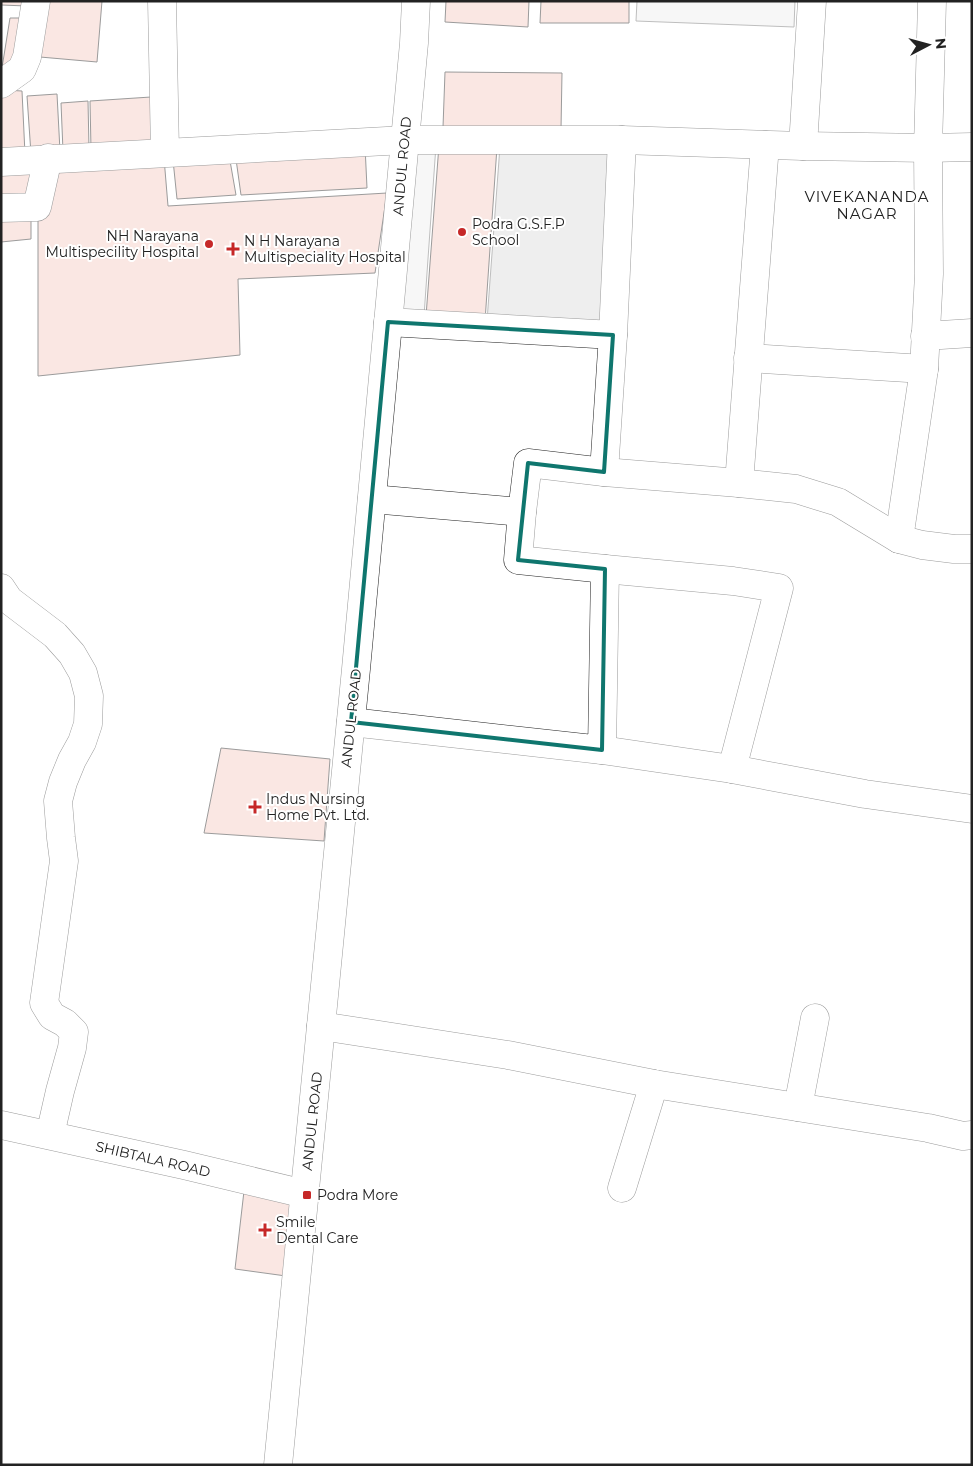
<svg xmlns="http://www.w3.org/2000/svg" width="973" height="1466" font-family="Montserrat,sans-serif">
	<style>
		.green { fill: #eee; stroke: #6f6f6f }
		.water { fill: #d9d9d9; stroke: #6f6f6f }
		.building { fill: #f3c9c0; stroke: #222 }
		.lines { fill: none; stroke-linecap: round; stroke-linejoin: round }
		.minor-casing { stroke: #222; stroke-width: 29 }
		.major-casing { stroke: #222; stroke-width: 29 }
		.minor { stroke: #fff; stroke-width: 28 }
		.major { stroke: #fff; stroke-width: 28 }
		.marked { fill: none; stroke: #0f766e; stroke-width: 4; stroke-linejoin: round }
		.poi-dot { fill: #c62828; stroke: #fff; stroke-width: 2 }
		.labels { text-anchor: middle; stroke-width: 4; stroke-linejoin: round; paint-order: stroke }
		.street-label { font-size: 14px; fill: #222; stroke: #fff }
		.poi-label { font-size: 14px; fill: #222; stroke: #fff; text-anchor: start }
		.neighbourhood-label { font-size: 15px; letter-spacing: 1px; fill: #222; stroke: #fff }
	</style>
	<rect width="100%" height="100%" fill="#fff"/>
	<g class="green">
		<polygon points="637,1 795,1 794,27 636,21"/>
		<polygon points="412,144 436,145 424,316 396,315"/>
	</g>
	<polygon class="water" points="500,146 610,149 604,329 487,321"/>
	<g class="building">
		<polygon points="1,1 28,1 27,6 1,5"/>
		<polygon points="47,1 102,1 97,62 40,57"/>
		<polygon points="446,1 529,1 528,27 445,22"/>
		<polygon points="541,1 629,1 629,23 540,23"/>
		<polygon points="10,18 29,18 20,62 1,74"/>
		<polygon points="445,72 562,73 561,129 443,127"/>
		<polygon points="5,90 22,91 25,154 1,156 1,93"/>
		<polygon points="57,94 60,151 31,154 27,96"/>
		<polygon points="151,97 153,146 91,149 90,101"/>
		<polygon points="88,101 89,149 63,151 61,103"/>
		<polygon points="439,145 497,147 485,321 426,316"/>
		<polygon points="365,146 367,188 241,195 235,152"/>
		<polygon points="229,155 236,195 177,199 173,160"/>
		<polygon points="164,158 168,206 387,193 375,273 238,279 240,355 38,376 38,216 51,165"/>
		<polygon points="42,165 33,200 1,202 1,167"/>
		<polygon points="31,214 31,239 1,242 1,217"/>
		<polygon points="221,748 330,759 324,841 204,833"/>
		<polygon points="244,1191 294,1200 286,1276 235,1269"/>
	</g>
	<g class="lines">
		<g class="minor-casing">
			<g id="minor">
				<polyline points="162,1 165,152"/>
				<polyline points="1,84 22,69 27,57 36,1"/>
				<polyline points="803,146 812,1"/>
				<polyline points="1,162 405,140 622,140 803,146 928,148 972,147"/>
				<polyline points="1,208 37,207 48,158"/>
				<polyline points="388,322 613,335 622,140"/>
				<polyline points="925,336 972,333"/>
				<polyline points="748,358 924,369"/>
				<polyline points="604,472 613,335"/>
				<polyline points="739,483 765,145"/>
				<polyline points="372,499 522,512 528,463 604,472 739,483 796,489 838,502 899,539 922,545 954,549 972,549"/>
				<polyline points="899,539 924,369 929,274 928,148 932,1"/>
				<polyline points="605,569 733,581 779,588 732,769"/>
				<polyline points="1,588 9,600 55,635 72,654 83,673 89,696 88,724 82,742 72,760 63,782 58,801 61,838 64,861 44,1003 52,1016 65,1023 74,1032 72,1048 60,1091 50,1135"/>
				<polyline points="351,722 602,750 605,569 518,560 522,512"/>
				<polyline points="602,750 732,769 865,794 972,809"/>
				<polyline points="321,1026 508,1055 654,1084 928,1128 963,1136 972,1135"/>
				<polyline points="798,1107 815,1018"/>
				<polyline points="1,1125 184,1165 305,1194"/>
				<polyline points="622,1188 654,1084"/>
			</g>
		</g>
		<g class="major-casing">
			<polyline id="major" points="278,1465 356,669 414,43 416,1"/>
		</g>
		<use href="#minor" class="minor"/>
		<use href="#major" class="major"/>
	</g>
	<path d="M0 0H973V1466H0ZM388,322l225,13 -9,137 -76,-9 -10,97 87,9 -3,181 -251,-28z" fill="#fff" fill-opacity=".55" fill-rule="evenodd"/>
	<path class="marked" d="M388,322l225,13 -9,137 -76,-9 -10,97 87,9 -3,181 -251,-28z"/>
	<g class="poi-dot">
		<circle cx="462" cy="232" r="5"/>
		<circle cx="209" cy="244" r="5"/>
		<path d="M230.5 241.5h5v5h5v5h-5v5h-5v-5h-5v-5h5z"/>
		<path d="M252.5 799.5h5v5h5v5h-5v5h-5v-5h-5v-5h5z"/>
		<rect x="302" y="1190" width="10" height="10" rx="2.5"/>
		<path d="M262.5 1222.5h5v5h5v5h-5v5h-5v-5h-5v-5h5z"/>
	</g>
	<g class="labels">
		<g class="street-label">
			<text transform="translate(402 166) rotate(-85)" y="5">ANDUL ROAD</text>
			<text transform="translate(351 718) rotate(-84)" y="5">ANDUL ROAD</text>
			<text transform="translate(312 1121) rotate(-84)" y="5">ANDUL ROAD</text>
			<text transform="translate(153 1159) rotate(13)" y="5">SHIBTALA ROAD</text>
		</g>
		<g class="poi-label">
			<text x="472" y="229">Podra G.S.F.P<tspan x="472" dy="16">School</tspan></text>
			<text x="199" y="241" text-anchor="end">NH Narayana<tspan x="199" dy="16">Multispecility Hospital</tspan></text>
			<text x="244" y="246">N H Narayana<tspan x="244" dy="16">Multispeciality Hospital</tspan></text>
			<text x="266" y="804">Indus Nursing<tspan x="266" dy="16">Home Pvt. Ltd.</tspan></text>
			<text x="317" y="1200">Podra More</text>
			<text x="276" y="1227">Smile<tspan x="276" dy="16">Dental Care</tspan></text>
		</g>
		<g class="neighbourhood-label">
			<text x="867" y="202">VIVEKANANDA<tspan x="867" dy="17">NAGAR</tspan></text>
		</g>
	</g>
	<rect width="973" height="1466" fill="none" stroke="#222222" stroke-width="5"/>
	<g transform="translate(928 45) rotate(84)" stroke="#ffffff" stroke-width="4" paint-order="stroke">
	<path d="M0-4L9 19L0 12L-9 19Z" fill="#222222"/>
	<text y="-8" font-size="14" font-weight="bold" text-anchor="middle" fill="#222222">N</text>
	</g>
</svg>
